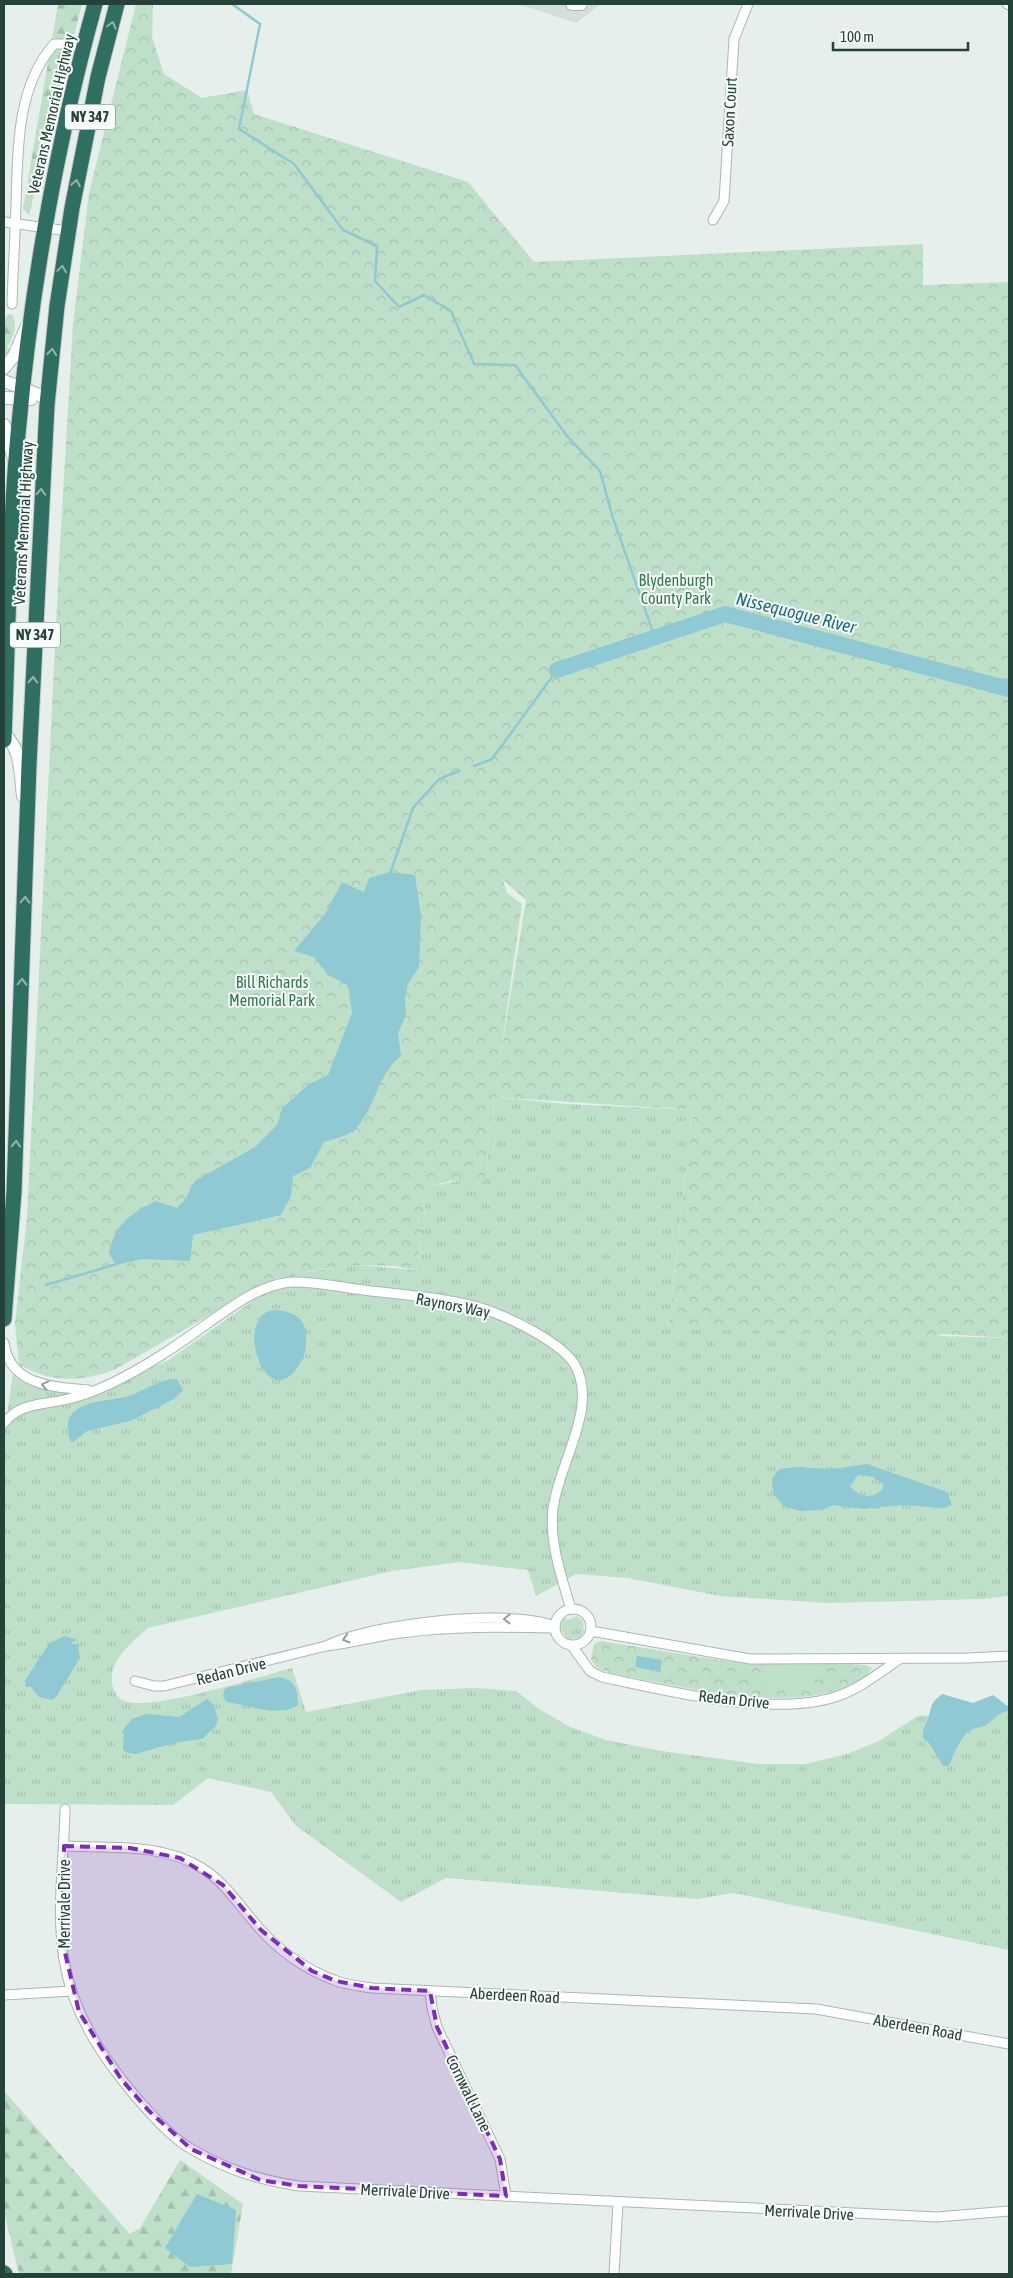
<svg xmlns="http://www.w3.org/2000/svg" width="1013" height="2278" font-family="'Asap Condensed',sans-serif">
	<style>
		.built { fill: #d4dfda }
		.grass { fill: url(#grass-tufts) }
		.forest { fill: url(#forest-firs) }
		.park { fill: url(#park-crowns); fill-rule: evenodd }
		.pitch { fill: #bfe0c8 }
		.water { fill: #8ec9d4; fill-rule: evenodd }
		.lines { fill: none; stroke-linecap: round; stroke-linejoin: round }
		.stream { stroke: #8ec9d4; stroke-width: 2.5 }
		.river { stroke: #8ec9d4; stroke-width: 16 }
		.street-casing { stroke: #a8b8b2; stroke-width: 11 }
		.secondary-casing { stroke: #a4bbb3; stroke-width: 14 }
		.highway-casing { stroke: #c2cac8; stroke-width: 17 }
		.street { stroke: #fff; stroke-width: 9 }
		.secondary { stroke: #fff; stroke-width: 12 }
		.highway { stroke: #2f6f62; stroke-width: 15 }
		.oneway { stroke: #93b5ae }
		.oneway2 { stroke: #92a09c }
		.marked { fill: #7b2cbf; fill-opacity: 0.2; stroke: #7b2cbf; stroke-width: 4; stroke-dasharray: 10 6; stroke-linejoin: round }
		.labels { text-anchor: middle; stroke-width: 4; stroke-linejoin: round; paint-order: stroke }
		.shield { fill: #f7fbf9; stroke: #637a73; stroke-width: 1 }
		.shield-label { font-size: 15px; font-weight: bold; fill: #24423a }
		.street-label { font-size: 16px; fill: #24423a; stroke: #f7fbf9 }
		.park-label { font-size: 16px; fill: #2d7a4b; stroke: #f7fbf9 }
		.water-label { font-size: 18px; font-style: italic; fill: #1c6f80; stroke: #f7fbf9 }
	</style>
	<defs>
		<pattern id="grass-tufts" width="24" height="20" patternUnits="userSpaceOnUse" patternTransform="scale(1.25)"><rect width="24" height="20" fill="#bfe0c8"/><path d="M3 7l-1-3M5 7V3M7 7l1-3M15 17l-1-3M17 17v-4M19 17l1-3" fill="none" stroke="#a4c1ad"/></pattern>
		<pattern id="forest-firs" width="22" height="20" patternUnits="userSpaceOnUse" patternTransform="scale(1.25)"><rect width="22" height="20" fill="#bfe0c8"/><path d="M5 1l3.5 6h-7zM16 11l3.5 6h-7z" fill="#a4c1ad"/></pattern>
		<pattern id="park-crowns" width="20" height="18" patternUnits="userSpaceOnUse" patternTransform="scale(1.25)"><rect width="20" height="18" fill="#bfe0c8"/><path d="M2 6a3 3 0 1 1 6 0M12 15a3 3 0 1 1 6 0" fill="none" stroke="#a4c1ad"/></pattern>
	</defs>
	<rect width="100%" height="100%" fill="#e6efeb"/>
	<polygon class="built" points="518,4 601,4 576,23"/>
	<g class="grass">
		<path d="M494,1097l72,7 127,6 -25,218 341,10v258l-26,3 -156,4 -107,-7 -92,-18 -52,-4 -40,22 -8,-26 -68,-8 -68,9 -244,57c-15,13 -39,32 -36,55 1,7 5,15 12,18 27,11 137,-25 168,-33l14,44 115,-22 54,-2 41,3 23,18 31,18 36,13 56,11 97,13h47l41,-10 30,-12 41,-26 91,-5v239l-275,-57 -37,6 -251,-21 -45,24 -106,-77 -24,-33 -63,-14 -35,27 -169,-1v-371l2,-7 16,-14 47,-12 98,-39 124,-87 66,-9 60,5 11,-83 29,-6h28z"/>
		<polygon points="13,1372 78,1393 7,1416"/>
		<polygon points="577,1616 583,1621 584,1632 579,1638 568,1639 561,1630 562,1622 566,1618 568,1620"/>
	</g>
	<g class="forest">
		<polygon points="58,4 82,4 29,215 23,209"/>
		<path d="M8,314l5,1c4,11 1,23 -6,32l5,4 -8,3v-34z"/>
		<polygon points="4,2091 130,2234 140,2228 180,2160 243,2204 231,2274 19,2274 4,2212"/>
	</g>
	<g class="park">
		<path d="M136,4l17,1 -1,32 12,37 38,24 45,-8 7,24 214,68 66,80 389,-18v41l86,-3v1056l-66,-4 -22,6 -253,-12 25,-218 -199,-13 -9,85 -35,-1 -22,6 -11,83 -22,-4 -38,-1 -48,6 -54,18 -141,81c-35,13 -62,12 -95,-5l-4,-41 12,-107 33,-672 13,-221 16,-131zM503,880l23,20 -26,158 22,-154 -15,-11z"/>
		<path d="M601,1641l124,20 34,3h88l19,1 6,3c-3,9 -12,12 -20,16 -64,32 -174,1 -243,-11l-13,-6 -5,-8 3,-15z"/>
	</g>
	<polygon class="pitch" points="766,1668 812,1668 812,1691 765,1690"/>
	<g class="water">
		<path d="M390,872l25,3 6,42 -2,50 -11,17 -3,15 1,16 -8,18 3,23c-25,19 -25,54 -48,75 -7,6 -21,8 -29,11l-14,26 -17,8 -2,20 -10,19 -88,20 -3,26 -48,-2 -26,6 -7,-12c7,-30 21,-39 47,-52l21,7 8,-8 10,-19 60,-34 22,-22 5,-17 27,-24 19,-9 24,-62 -4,-28 -20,-10 -14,-18 -20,-6 31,-37 17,-32 22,10 5,-14z"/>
		<path d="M275,1310c20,2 32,8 31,29 0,7 0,12 -3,19 -35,69 -73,-45 -28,-48z"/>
		<path d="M177,1379l6,11 -9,9 -44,22 -43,10 -14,11 -3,-1c-2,-7 -4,-20 1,-26 13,-16 41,-14 58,-19 16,-5 31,-18 48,-17z"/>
		<path d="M867,1464l80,28 5,13 -8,3 -42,-3 -38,4 -31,-4 -11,5 -22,1 -16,-5 -11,-12 -1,-15 7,-10 17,-2 37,2zM858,1475l15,2 10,7v5c-11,11 -25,8 -33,-3z"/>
		<polygon points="64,1636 78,1640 70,1643 78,1645 80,1658 56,1697 52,1700 39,1697 31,1687 26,1687 25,1680 49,1644"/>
		<polygon points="637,1656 662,1660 660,1672 635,1667"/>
		<path d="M279,1677c17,3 19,13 19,28 -18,13 -50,0 -71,-3l-4,-5 1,-7 5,-3z"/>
		<path d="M942,1694l31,9 20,-8 16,12v4c-10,1 -15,8 -23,14 -5,3 -10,2 -15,5 -10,5 -18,26 -22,36h-6l-13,-22 -7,-6c-1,-9 2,-11 5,-20 5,-14 1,-13 14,-24z"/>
		<polygon points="207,1699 214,1705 218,1720 215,1727 202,1739 179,1742 135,1754 128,1753 123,1750 124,1728 132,1719 147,1714 179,1717"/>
		<polygon points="197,2194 236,2210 232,2264 190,2267 165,2248"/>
	</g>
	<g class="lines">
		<g class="stream">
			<polyline points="232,4 260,24 239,129 294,164 343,230 377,246 375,281 399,307 424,295 451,311 474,364 515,365 567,436 600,471 612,515 655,638"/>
			<polyline points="474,766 492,759 557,670"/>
			<polyline points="390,874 413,808 439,779 459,771"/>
			<polyline points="46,1285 117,1264"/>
		</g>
		<polyline class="river" points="557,670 725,614 1009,689"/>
		<g class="street-casing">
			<g id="street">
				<polyline points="1007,4 1009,5"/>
				<polyline points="713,220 724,201 734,39 748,4"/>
				<polyline points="4,222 68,231"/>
				<path d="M12,304c1,-33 3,-66 4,-99 2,-56 0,-117 38,-161h14l15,4"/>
				<path d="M4,1343c6,43 50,44 84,47"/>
				<path d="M4,1423c16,-21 41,-18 64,-24 14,-3 29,-9 42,-15 36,-17 69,-40 101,-63 19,-13 39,-28 61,-35 6,-2 15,-4 22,-4 23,0 47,5 70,8 38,5 90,8 126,21 24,9 72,32 85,54 24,43 -17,99 -22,144 -4,33 9,70 18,100"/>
				<circle cx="573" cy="1627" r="18"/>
				<path d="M555,1628c-53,-1 -101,-2 -154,5 -25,3 -50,10 -75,13 46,-23 181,-38 229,-20"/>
				<polyline points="591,1631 750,1659 967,1658 1009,1656"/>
				<path d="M572,1646l18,25 12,6c64,14 173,41 236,19 23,-8 42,-24 62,-37"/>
				<polyline points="135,1681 154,1686 164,1686 326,1646"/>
				<path d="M65,1809c-1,50 -9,102 -1,151 9,54 37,95 71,136 17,19 35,41 58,54 35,20 66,30 106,36l638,31 72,-6"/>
				<path d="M64,1846c46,2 98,-3 138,22 24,15 39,40 58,61 19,22 47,41 74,51 12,5 26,6 38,8l444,21 193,35"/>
				<polyline points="430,1991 432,2008 437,2027 500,2159 506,2196"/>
				<polyline points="4,1995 72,1991"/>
				<polyline points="614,2274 618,2203"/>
			</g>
		</g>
		<g class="secondary-casing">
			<g id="secondary">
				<polyline points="572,4 581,4"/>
				<polyline points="4,368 14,356 27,326"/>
				<polyline points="4,381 47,398"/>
				<polyline points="4,398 31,399"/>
				<polyline points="4,425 14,459"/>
				<path d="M4,734c18,15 16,40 19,62"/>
			</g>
		</g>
		<g class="highway-casing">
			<g id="highway">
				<path d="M4,740c4,-102 5,-204 14,-306 13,-145 38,-289 77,-430"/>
				<polyline points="4,1319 14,1192 29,764 47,405 57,306 72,208 98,77 117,4"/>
				<polyline points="4,2273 5,2274"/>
			</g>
		</g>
		<use href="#street" class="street"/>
		<use href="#secondary" class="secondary"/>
		<use href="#highway" class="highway"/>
	</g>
	<defs><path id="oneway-chevron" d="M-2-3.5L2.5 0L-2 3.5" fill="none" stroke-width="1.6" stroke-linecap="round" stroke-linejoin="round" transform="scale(1.25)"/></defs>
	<g class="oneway">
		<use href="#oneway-chevron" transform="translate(112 25) rotate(-75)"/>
		<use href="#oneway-chevron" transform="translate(76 183) rotate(-80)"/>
		<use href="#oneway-chevron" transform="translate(62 269) rotate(-82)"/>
		<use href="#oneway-chevron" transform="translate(52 352) rotate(-84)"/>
		<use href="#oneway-chevron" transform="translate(41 492) rotate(-87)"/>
		<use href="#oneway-chevron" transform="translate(33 680) rotate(-88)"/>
		<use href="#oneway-chevron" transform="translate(25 900) rotate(-88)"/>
		<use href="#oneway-chevron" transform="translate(22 982) rotate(-88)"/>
		<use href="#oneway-chevron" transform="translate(16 1144) rotate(-88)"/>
	</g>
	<g class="oneway2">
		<use href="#oneway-chevron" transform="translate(45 1385) rotate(-167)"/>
		<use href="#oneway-chevron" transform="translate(507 1619) rotate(180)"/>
		<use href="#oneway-chevron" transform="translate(346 1639) rotate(164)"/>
	</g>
	<path class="marked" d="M64,1846l66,2 50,10 43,27 38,45 51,41 24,10 36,7 58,3 7,36 63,132 6,37 -207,-10 -39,-6 -69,-31 -42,-38 -28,-32 -42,-67 -17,-72z"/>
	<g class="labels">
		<g class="shield">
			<rect x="65" y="104.5" width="50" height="25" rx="4"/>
			<rect x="10" y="622.5" width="50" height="25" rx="4"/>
		</g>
		<g class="shield-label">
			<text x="90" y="122">NY 347</text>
			<text x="35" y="640">NY 347</text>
		</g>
		<g class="street-label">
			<text transform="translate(729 112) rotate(-87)" y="6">Saxon Court</text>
			<text transform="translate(51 114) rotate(-77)" y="6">Veterans Memorial Highway</text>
			<text transform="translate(23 523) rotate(-87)" y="6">Veterans Memorial Highway</text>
			<text transform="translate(453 1305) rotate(11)" y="6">Raynors Way</text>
			<text transform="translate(231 1671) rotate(-14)" y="6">Redan Drive</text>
			<text transform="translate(734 1699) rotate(6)" y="6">Redan Drive</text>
			<text transform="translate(64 1904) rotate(-90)" y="6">Merrivale Drive</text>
			<text transform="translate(515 1995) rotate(3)" y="6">Aberdeen Road</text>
			<text transform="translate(918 2027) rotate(10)" y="6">Aberdeen Road</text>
			<text transform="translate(469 2093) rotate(64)" y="6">Cornwall Lane</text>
			<text transform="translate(405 2191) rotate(3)" y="6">Merrivale Drive</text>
			<text transform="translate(809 2212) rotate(3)" y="6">Merrivale Drive</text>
		</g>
		<g class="park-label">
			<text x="676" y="586">Blydenburgh<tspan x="676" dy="18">County Park</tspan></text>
			<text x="272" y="988">Bill Richards<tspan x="272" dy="18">Memorial Park</tspan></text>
		</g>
		<g class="water-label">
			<text transform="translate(796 613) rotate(14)" y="6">Nissequogue River</text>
		</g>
	</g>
	<rect width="1013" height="2278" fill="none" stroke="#24423a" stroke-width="10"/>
	<path d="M833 42v8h135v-8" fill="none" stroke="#24423a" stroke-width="2.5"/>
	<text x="840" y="42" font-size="15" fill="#24423a" stroke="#f7fbf9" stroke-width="4" paint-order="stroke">100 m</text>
</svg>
